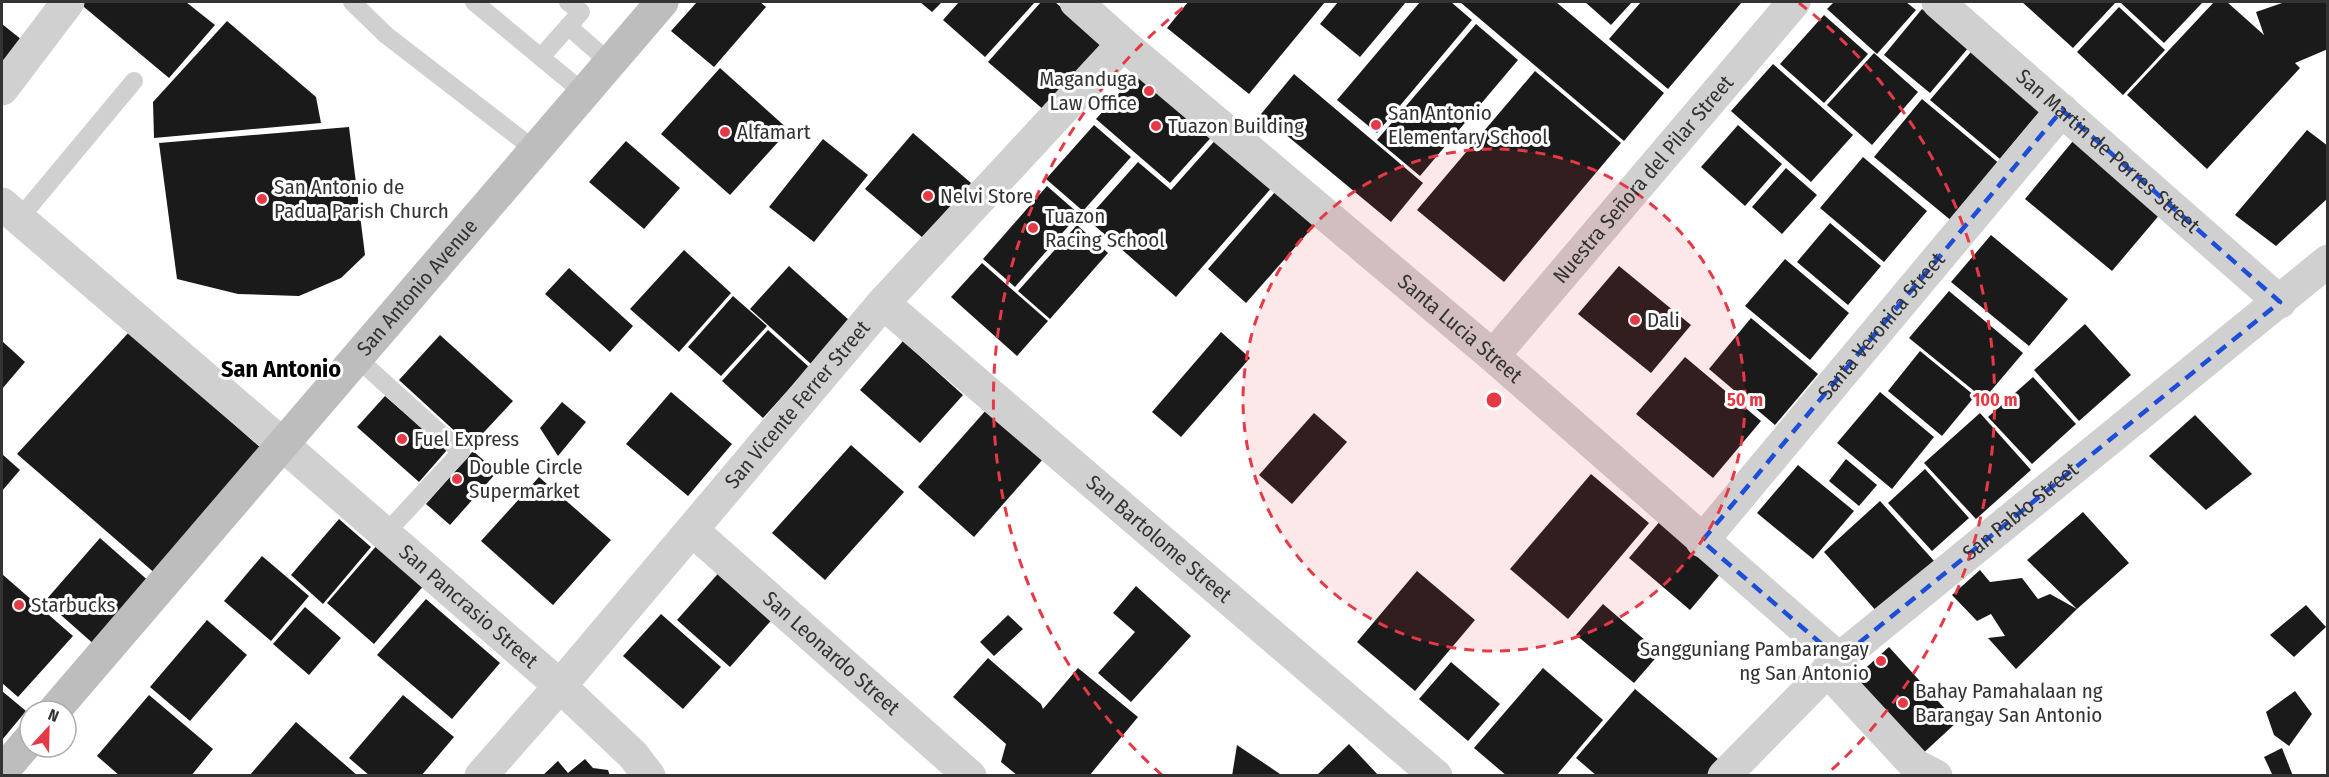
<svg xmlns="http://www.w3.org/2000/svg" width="2329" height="777" font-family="'Fira Sans Condensed',sans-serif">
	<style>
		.building { fill: #1a1a1a }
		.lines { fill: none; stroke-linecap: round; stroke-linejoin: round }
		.lane { stroke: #d0d0d0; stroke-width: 18 }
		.street { stroke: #d0d0d0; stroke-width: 33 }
		.secondary { stroke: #bdbdbd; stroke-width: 33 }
		.marked { fill: none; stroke: #1d4ed8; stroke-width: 4.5; stroke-dasharray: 12 8; stroke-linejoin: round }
		.ring { fill: none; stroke: #e63946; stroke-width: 3; stroke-dasharray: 10 8 }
		.poi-dot { fill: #e63946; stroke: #fff; stroke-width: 2 }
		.labels { text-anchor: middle; stroke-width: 6; stroke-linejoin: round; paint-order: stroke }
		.poi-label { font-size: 21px; fill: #333; stroke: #fff; text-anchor: start }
		.street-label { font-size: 21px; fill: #333; stroke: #fff }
		.quarter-label { font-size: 24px; font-weight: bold; fill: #000; stroke: #fff }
		.centre { fill: #e63946; stroke: #fff; stroke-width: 3 }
		.ring-label { font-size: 18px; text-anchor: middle; font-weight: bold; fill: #e63946; stroke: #fff; stroke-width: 6; stroke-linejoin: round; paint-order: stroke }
	</style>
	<rect width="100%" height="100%" fill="#fff"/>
	<g class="building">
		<polygon points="78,2 186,2 215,25 169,78"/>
		<polygon points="697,2 760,2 766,7 714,67 671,31"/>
		<polygon points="920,2 942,2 932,12"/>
		<polygon points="959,2 1035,2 985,57 943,20"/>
		<polygon points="1041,2 1055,2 1104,44 1045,111 988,62"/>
		<polygon points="1188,2 1325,2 1249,94 1167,28"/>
		<polygon points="1338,2 1406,2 1360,57 1320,24"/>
		<polygon points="1420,2 1451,2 1472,20 1377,133 1337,100"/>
		<polygon points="1460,2 1556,2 1664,93 1624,141"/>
		<polygon points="1585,2 1632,2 1611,25"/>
		<polygon points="1641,2 1742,2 1668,89 1609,39"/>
		<polygon points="1834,2 1906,2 1916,10 1877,54 1827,9"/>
		<polygon points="2022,2 2116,2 2073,48"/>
		<polygon points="2123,2 2203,2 2164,43 2121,3"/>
		<polygon points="2214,2 2227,2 2264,35 2256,12 2285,2 2328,2 2328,49 2295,63 2300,68 2207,169 2127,95"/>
		<polygon points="2119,7 2165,50 2123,95 2077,52"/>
		<polygon points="1922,9 1969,47 1930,93 1884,55"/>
		<polygon points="1824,15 1868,54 1824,103 1780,64"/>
		<polygon points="227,21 316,97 321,123 154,138 153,102"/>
		<polygon points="2,24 22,40 2,68"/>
		<polygon points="1476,24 1518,60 1420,176 1377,140"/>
		<polygon points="1976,46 2046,104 2000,159 1930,100"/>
		<polygon points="1874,53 1918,92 1872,145 1827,105"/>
		<polygon points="1773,64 1853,135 1811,182 1731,111"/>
		<polygon points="720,68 789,130 730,195 661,134"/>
		<polygon points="1141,69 1215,133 1170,183 1096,119"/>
		<polygon points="1535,71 1621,143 1504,282 1417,210"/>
		<polygon points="1294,74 1423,183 1391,222 1261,114"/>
		<polygon points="1922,99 2001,165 1953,222 1874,157"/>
		<polygon points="1094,125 1131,157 1083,211 1046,179"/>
		<polygon points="1738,125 1782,164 1745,206 1701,167"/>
		<polygon points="349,127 365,255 341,278 299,296 238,294 177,279 159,143"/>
		<polygon points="2307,130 2328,146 2328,198 2276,246 2235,215"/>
		<polygon points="913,133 971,183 923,238 865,189"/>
		<polygon points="1219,136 1274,185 1176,297 1087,219 1138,162 1171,190"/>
		<polygon points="823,139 868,175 814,242 769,207"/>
		<polygon points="626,141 680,188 644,229 589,182"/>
		<polygon points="2073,141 2161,213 2112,271 2025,199"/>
		<polygon points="1863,157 1927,211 1884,262 1820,208"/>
		<polygon points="1786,168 1817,195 1782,234 1752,207"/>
		<polygon points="1281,185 1320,219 1246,303 1208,269"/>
		<polygon points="1047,186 1079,214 1015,287 983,259"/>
		<polygon points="1830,223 1881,266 1848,305 1797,262"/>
		<polygon points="1077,225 1108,253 1050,319 1018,291"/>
		<polygon points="1991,235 2068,299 2029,346 1951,282"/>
		<polygon points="684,250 731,293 679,352 630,309"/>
		<polygon points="1785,259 1849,313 1810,360 1745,306"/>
		<polygon points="982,263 1048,321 1017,356 951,297"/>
		<polygon points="789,266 850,321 811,364 750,309"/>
		<polygon points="1619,266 1691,325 1651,373 1578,314"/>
		<polygon points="569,268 633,326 610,352 545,294"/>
		<polygon points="1949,291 2023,353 1984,399 1909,338"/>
		<polygon points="733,296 767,326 721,376 688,347"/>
		<polygon points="1751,318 1818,374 1775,425 1709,369"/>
		<polygon points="2085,324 2131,375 2079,421 2034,370"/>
		<polygon points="768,330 809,367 763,418 722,381"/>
		<polygon points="130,331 262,449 157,575 17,454"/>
		<polygon points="1221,332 1250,358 1181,437 1152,412"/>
		<polygon points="440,335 513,401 471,446 399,380"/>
		<polygon points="2,341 25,362 2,389"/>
		<polygon points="903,341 963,395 920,443 860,390"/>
		<polygon points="1920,351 1975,396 1942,436 1888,391"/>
		<polygon points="1685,357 1761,421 1713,478 1636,414"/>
		<polygon points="2033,377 2076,424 2032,464 1988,417"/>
		<polygon points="671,392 732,444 688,496 626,444"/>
		<polygon points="1880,392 1934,437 1892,489 1837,443"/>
		<polygon points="385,396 447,450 419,482 357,427"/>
		<polygon points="562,402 586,422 558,456 540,428"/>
		<polygon points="987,409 1044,458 974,537 918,487"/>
		<polygon points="1314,413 1347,442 1292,504 1259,475"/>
		<polygon points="1980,413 2031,470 1976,519 1924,463"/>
		<polygon points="2195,415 2252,474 2206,510 2149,456"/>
		<polygon points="851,445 904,492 825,580 772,533"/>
		<polygon points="473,451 497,472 450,525 426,504"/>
		<polygon points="2,454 20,470 2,491"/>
		<polygon points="1846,459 1877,485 1859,506 1829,481"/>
		<polygon points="1798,465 1854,511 1813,559 1757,513"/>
		<polygon points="1925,469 1969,518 1932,551 1888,503"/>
		<polygon points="1591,474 1649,523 1568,619 1510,569"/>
		<polygon points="539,477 611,540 553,605 481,541"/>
		<polygon points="1880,501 1935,562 1878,613 1824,552"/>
		<polygon points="2083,512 2129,563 2077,609 2016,669 1988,638 2005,636 1991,614 1977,621 1952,595 1980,570 1990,582 2022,578 2038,599 2050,594 2077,609 2027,560"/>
		<polygon points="339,519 371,547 323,604 291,575"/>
		<polygon points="1661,520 1722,572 1690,610 1629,558"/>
		<polygon points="100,538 151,583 96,646 45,601"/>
		<polygon points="378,544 425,584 374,644 327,603"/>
		<polygon points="262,556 309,596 271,641 224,601"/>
		<polygon points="723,568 776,615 730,667 677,620"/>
		<polygon points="1417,571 1475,620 1415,691 1357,642"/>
		<polygon points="2,574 73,636 18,697 2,683"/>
		<polygon points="1136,586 1191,636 1131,702 1098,673 1135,632 1113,613"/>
		<polygon points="426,599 500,663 452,719 377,655"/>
		<polygon points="1603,604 1660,653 1634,683 1576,635"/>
		<polygon points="2306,605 2326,627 2294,657 2270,635"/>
		<polygon points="305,607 341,638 309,675 273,644"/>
		<polygon points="661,614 721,667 683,709 623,656"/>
		<polygon points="1008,615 1023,629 994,656 980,642"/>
		<polygon points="207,620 247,655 190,721 150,687"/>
		<polygon points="1889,647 1957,722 1918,758 1849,683"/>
		<polygon points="988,658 1041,704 1043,709 1078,668 1138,717 1089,776 1033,776 1031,774 1029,776 1018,776 1001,762 1006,744 953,697"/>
		<polygon points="1451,662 1500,704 1468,741 1419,699"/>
		<polygon points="1543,668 1603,720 1556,776 1507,776 1474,748"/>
		<polygon points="1635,689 1725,765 1716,776 1597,776 1576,758"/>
		<polygon points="2,691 26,711 2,740"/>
		<polygon points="2295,691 2312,714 2289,746 2274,735 2266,712"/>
		<polygon points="149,695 213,749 191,776 120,776 97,756"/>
		<polygon points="403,695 454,737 421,776 370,776 349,758"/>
		<polygon points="296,722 358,776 249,776"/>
		<polygon points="1349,744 1379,776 1316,776"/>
		<polygon points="1237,745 1283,776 1232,776"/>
		<polygon points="2282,748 2293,776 2273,776 2264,757"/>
		<polygon points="585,759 593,768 608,770 610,776 542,776 558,761 568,773"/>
	</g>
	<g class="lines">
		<g class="lane">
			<polyline points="352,2 386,35 535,150"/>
			<polyline points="474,2 584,93"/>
			<polyline points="568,26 610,63"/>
			<polyline points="541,57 581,12 568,2"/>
			<polyline points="19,219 134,81"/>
			<polyline points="357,358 461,452 385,534"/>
		</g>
		<g class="street">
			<path id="s1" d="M1076,2l47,42 370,312 346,303"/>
			<path id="s2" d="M1938,2l342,300"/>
			<polyline points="2,89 68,2"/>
			<path id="s3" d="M2,204l280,240 278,242 73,69 16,21"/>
			<path id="s4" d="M883,303l553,473"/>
			<path id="s5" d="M1493,356l301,-354"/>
			<path id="s6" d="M692,530l278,246"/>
			<path id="s7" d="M1702,541l360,-431"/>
			<polyline points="1828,671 1915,765 1936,776"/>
			<path id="s8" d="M481,776l79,-90 323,-383 240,-259"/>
			<path id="s9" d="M1724,776l115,-117 489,-398"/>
		</g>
		<g class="secondary">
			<path id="s10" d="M54,711l608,-709"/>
			<polyline points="2,772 30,739"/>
		</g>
	</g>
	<path class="marked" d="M2062,110l218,192 -441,357 -137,-118z"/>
	<circle cx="1494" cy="400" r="251" fill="#e63946" fill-opacity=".12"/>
	<g class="ring">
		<circle cx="1494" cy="400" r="251"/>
		<path d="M1162 775A501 501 0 0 1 1189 3M1799 3A501 501 0 0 1 1826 775"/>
	</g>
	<g class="poi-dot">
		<circle cx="1149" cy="91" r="6"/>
		<circle cx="1376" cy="125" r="6"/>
		<circle cx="1156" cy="126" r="6"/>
		<circle cx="725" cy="132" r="6"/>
		<circle cx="928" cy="196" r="6"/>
		<circle cx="262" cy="199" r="6"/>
		<circle cx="1033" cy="228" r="6"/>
		<circle cx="1635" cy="320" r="6"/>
		<circle cx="402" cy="439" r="6"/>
		<circle cx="457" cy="479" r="6"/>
		<circle cx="19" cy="605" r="6"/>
		<circle cx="1881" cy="661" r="6"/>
		<circle cx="1903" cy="703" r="6"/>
	</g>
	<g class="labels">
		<g class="poi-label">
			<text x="1137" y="86" text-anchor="end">Maganduga<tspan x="1137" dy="24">Law Office</tspan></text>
			<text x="1388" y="120">San Antonio<tspan x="1388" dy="24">Elementary School</tspan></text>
			<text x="1168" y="133">Tuazon Building</text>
			<text x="737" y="139">Alfamart</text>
			<text x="274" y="194">San Antonio de<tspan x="274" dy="24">Padua Parish Church</tspan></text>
			<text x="940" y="203">Nelvi Store</text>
			<text x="1045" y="223">Tuazon<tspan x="1045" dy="24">Racing School</tspan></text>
			<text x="1647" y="327">Dali</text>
			<text x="414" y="446">Fuel Express</text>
			<text x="469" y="474">Double Circle<tspan x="469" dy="24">Supermarket</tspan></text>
			<text x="31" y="612">Starbucks</text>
			<text x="1869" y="656" text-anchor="end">Sangguniang Pambarangay<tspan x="1869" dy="24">ng San Antonio</tspan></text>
			<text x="1915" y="698">Bahay Pamahalaan ng<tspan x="1915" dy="24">Barangay San Antonio</tspan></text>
		</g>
		<g class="street-label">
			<text dy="7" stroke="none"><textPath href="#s2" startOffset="226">San Martin de Porres Street</textPath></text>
			<text dy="7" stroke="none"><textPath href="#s5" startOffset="232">Nuestra Señora del Pilar Street</textPath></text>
			<text dy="7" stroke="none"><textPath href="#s10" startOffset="558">San Antonio Avenue</textPath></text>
			<text dy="7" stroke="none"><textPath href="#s7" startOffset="280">Santa Veronica Street</textPath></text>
			<text dy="7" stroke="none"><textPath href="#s1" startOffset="504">Santa Lucia Street</textPath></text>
			<text dy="7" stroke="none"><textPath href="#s8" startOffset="488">San Vicente Ferrer Street</textPath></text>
			<text dy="7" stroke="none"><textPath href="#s9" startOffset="398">San Pablo Street</textPath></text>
			<text dy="7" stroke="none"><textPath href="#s4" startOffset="363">San Bartolome Street</textPath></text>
			<text dy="7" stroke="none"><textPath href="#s3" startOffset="616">San Pancrasio Street</textPath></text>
			<text dy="7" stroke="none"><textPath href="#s6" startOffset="186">San Leonardo Street</textPath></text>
		</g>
		<g class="quarter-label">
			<text x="281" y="377">San Antonio</text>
		</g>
	</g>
	<circle cx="1494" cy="400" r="9" class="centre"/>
	<g class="ring-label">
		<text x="1745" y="406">50 m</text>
		<text x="1995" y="406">100 m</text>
	</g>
	<rect width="2329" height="777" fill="none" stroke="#333333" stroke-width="6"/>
	<g transform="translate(48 729) rotate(22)"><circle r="28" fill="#ffffff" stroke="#adadad" stroke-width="1.5"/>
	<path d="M0-4.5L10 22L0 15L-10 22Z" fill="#e63946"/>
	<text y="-9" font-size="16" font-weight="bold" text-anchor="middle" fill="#333333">N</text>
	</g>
</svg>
